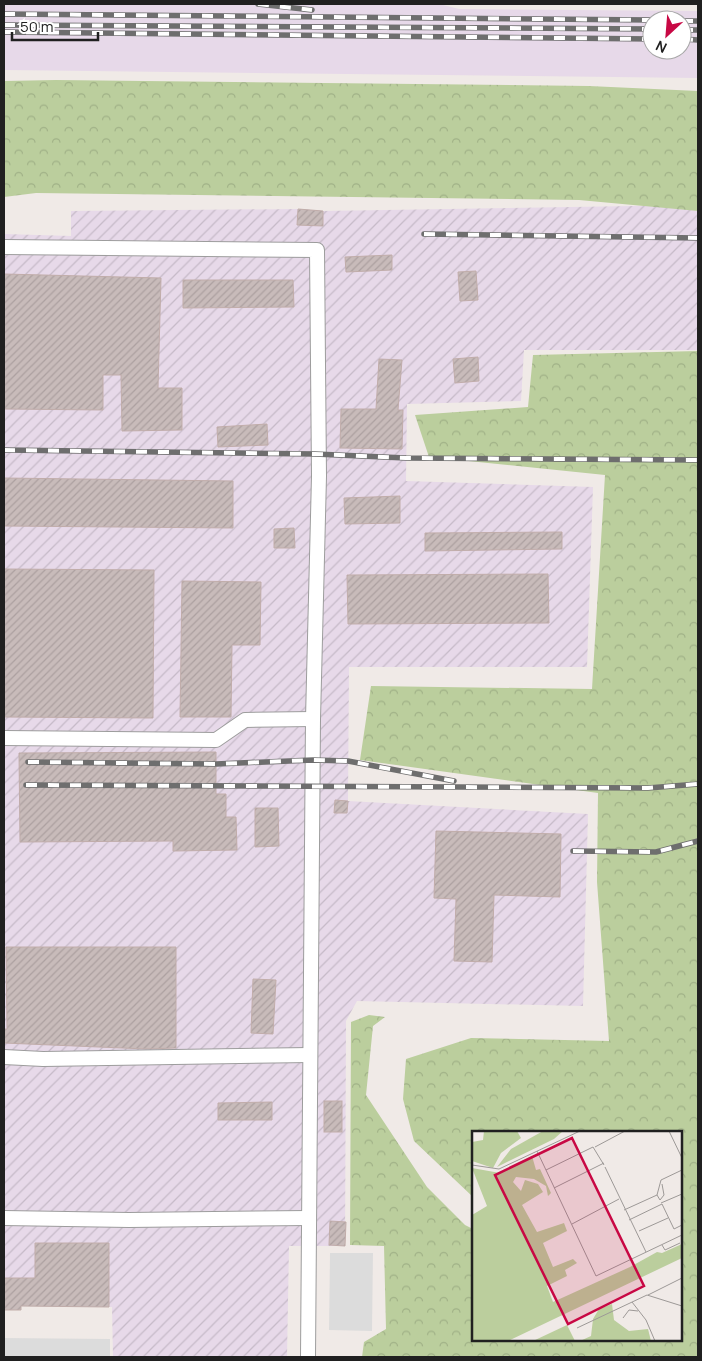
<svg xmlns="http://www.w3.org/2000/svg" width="702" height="1361" font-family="Manrope,sans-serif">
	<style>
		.industrial { fill: url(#industrial-furrows) }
		.railway { fill: #e7d9e9; fill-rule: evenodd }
		.forest { fill: url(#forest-crowns) }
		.parking { fill: #dcdcdc }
		.building { fill: url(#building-hatch); stroke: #c1adaa }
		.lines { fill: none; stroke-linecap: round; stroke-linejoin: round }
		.minor-casing { stroke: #9d9d9d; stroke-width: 16 }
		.minor { stroke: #fff; stroke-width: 14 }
		.rail-casing { stroke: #6e6e6e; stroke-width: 5.5 }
		.rail { stroke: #fff; stroke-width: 4; stroke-dasharray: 11; stroke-linecap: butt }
		.inset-road { fill: none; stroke: #9d9997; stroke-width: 1 }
		.view { fill: #c80844; fill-opacity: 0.15; stroke: #c80844; stroke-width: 2.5 }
		.inset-edge { fill: none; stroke: #202020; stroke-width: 2.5 }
	</style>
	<defs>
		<pattern id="industrial-furrows" width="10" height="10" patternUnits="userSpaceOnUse" patternTransform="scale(1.25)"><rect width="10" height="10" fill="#e7d9e9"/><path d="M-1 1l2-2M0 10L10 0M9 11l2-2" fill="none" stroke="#c6bac8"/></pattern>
		<pattern id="forest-crowns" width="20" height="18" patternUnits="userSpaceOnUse" patternTransform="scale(1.25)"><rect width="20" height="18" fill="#bbce9d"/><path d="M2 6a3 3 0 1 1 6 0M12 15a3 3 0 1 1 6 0" fill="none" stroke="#a0b187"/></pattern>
		<pattern id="building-hatch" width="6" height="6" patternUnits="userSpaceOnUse" patternTransform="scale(1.25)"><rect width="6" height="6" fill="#c8bbba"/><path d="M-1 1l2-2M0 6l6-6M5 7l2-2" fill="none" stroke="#aca0a0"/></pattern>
	</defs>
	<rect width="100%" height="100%" fill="#f0eae7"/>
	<polygon class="industrial" points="698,205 698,350 524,350 521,401 407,404 406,481 593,487 587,667 349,667 348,801 588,814 583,1006 357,1001 346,1021 345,1246 289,1246 287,1357 113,1357 112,1307 35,1306 35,1301 21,1301 21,1310 4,1310 4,234 71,236 71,211 298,209 323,211"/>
	<path class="railway" d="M4,4h435l20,5 239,2v67l-694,-8zM652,20h30v30h-30z"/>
	<g class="forest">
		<polygon points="56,80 589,86 698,91 698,211 579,200 36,193 4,197 4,81"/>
		<polygon points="698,351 698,1357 362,1357 364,1342 386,1329 384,1246 350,1245 351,1022 369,1015 385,1017 373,1026 366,1095 427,1187 465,1225 473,1229 473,1340 681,1340 681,1132 473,1132 473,1197 414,1141 403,1099 406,1059 471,1038 609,1041 597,882 598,793 360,760 371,686 592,689 605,475 429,457 415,415 528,407 533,355"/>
	</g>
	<g class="parking">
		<polygon points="330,1253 373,1253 372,1331 329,1330"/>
		<polygon points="4,1338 110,1339 110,1357 4,1357"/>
	</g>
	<g class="building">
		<polygon points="298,209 323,211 323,226 297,225"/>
		<polygon points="392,255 392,270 346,272 345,257"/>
		<polygon points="476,271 478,300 460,301 458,272"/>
		<polygon points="4,274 161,278 158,388 182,388 182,430 122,431 121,375 103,375 103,410 4,409"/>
		<polygon points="183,280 293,280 294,307 183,308"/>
		<polygon points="478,357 479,381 455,383 453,359"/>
		<polygon points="379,359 402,360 398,410 403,410 402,449 340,448 341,409 376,409"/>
		<polygon points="267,424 268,445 218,447 217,427"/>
		<polygon points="4,478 233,481 233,528 4,526"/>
		<polygon points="400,496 400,523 345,524 344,498"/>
		<polygon points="294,528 295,548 274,548 274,529"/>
		<polygon points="562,532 562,549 425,551 425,533"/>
		<polygon points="4,569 154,570 153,718 4,717"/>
		<polygon points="548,574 549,623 348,624 347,575"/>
		<polygon points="182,581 261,582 260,645 232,645 231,717 180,717"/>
		<polygon points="216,752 216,794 226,794 226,817 236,817 237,850 173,851 173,841 20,842 19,753"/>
		<polygon points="335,800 348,801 347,813 334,813"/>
		<polygon points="255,808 278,808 279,846 255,847"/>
		<polygon points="436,831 561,834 560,897 494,895 492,962 454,961 456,899 434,898"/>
		<polygon points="6,947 176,947 176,1048 146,1049 4,1043 4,1029 7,1029"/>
		<polygon points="253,979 276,980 273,1034 251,1033"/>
		<rect x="324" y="1101" width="18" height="31"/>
		<polygon points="272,1102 272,1120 218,1120 218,1103"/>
		<polygon points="330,1221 346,1222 345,1246 329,1245"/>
		<polygon points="35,1243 109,1243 109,1307 21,1306 21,1310 4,1310 4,1278 35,1278"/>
	</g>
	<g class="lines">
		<g class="minor-casing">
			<g id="minor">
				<polyline points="4,247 317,250 319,476 313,719 308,1357"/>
				<polyline points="4,738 216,740 245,720 313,719"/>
				<polyline points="4,1057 43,1059 310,1055"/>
				<polyline points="4,1218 129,1220 309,1218"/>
			</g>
		</g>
		<use href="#minor" class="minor"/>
		<g class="rail-casing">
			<g id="rail">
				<polyline points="258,4 312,10"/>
				<polyline points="4,14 652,20"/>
				<polyline points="682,21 698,21"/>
				<polyline points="4,25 652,29"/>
				<polyline points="682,30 698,30"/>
				<polyline points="4,32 652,39"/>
				<polyline points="682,39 698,40"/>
				<polyline points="424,234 698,238"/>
				<polyline points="4,450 315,454 406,458 698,460"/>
				<polyline points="28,762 216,764 313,760 348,761 454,781"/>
				<polyline points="26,785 648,788 698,784"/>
				<polyline points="573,851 656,852 698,841"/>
			</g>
		</g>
		<use href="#rail" class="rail"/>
	</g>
	<g transform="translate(472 1131)">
		<rect width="210" height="210" fill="#f0eae7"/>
		<path d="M12,0h33l4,7 -20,15 -8,15 -21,-7v-19l11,-2zM71,0h20l-9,8 -57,28 14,-18zM60,25l4,14 4,-1 11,24 -3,3 -2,-10 -12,-7 -18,-2 -3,5 8,9 4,-11 13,4 5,8 -21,13 15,27 27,-9 3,8 -24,12 10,24 20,-8 4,4 -12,7 2,6 -20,10 6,16 77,-35 27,-15 5,1 20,-9v14l-174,83h-36v-126l15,-9 -15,-38 28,5zM140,173l2,16 15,11 19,-2 3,12h-71l11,-5 2,-17 6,-10zM95,194l8,16h-42z" fill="#bbce9d"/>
		<path class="inset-road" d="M197,0l13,27M123,16l30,-16M65,20l59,125 86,-41M0,34l27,4 81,-38M133,36l41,85M74,39l47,-23 11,18M190,53l2,11 -4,5 -3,-5 4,-15 21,-10M82,57l50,-25M189,72l21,-9M152,79l33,-15M157,89l33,-16 12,25 8,-4M100,93l47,-25M167,100l29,-13M190,114l3,5 15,-7M176,164l34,-17M160,171l14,18 9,21M151,187l6,-8 9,1M105,197l70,-33 35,11"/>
		<path class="view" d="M100,7l72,148 -76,38 -73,-149z"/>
		<rect width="210" height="210" class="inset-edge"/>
	</g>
	<rect width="702" height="1361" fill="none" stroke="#202020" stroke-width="10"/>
	<g transform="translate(667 35) rotate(206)"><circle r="24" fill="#ffffff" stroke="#a6a6a6"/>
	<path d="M0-4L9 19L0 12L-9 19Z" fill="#c80844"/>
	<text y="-8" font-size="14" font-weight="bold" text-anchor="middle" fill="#202020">N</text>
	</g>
	<path d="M12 32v8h86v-8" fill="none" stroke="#202020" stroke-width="2.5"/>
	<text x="20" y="32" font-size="15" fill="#202020" stroke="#ffffff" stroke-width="4" paint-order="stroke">50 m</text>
</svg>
